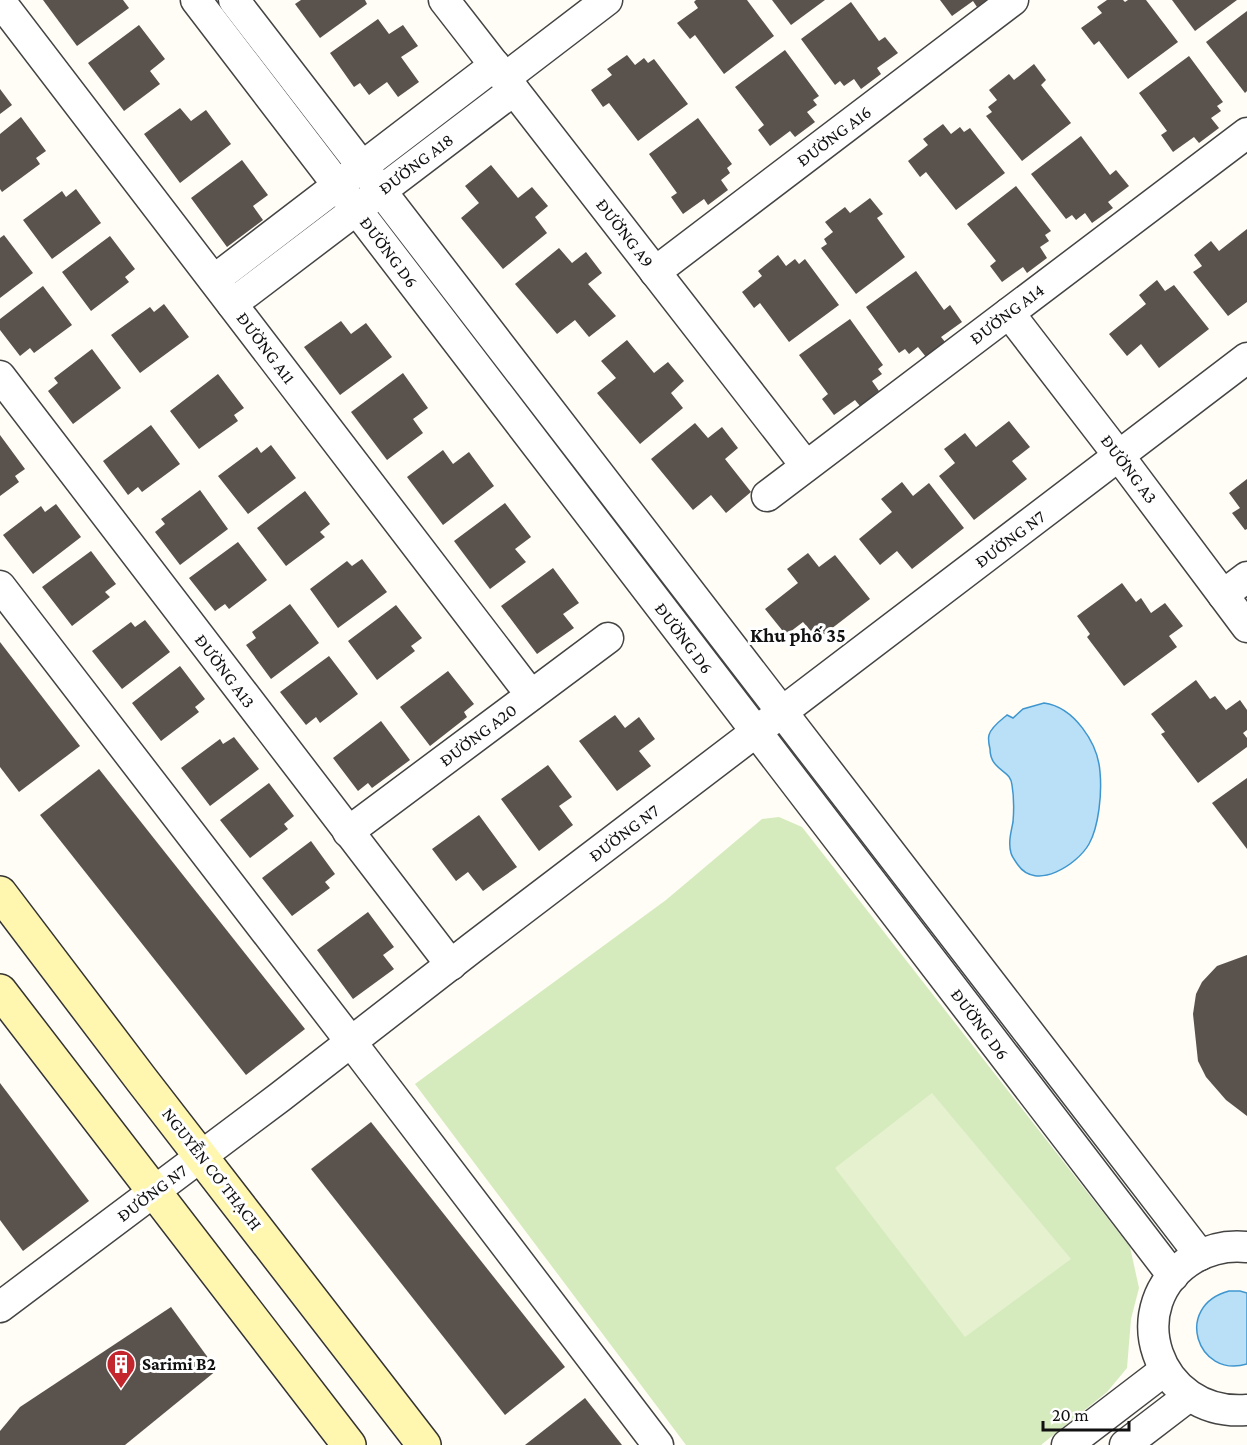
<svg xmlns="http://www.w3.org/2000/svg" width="1247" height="1445" font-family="'Crimson Pro',serif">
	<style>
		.green { fill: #d5ebbd }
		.pitch { fill: #e6f2cf }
		.water { fill: #b9e0f7; stroke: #3f96cf; stroke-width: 1.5 }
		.building { fill: #5a524d }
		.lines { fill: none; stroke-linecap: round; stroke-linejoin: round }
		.minor-casing { stroke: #444; stroke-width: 33 }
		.secondary-casing { stroke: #333; stroke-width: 36 }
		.minor { stroke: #fff; stroke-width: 30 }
		.secondary { stroke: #fff6b0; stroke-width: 33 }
		.labels { text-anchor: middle; stroke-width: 6; stroke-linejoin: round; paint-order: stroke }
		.street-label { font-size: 18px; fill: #111; stroke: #fff }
		.poi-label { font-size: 18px; font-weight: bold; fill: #111; stroke: #fff; text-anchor: start }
		.neighbourhood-label { font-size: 20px; font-weight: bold; fill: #111; stroke: #fff }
	</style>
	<rect width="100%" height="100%" fill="#fffdf5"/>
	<polygon class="green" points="779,817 802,827 1130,1247 1139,1288 1131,1319 1127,1368 1107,1392 1041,1445 686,1445 415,1084 666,900 762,819"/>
	<polygon class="pitch" points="932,1093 1071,1259 965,1337 835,1168"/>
	<g class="water">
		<path d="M1044,703c30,4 54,40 56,69 2,21 -1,54 -11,72 -12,21 -53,47 -71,21 -2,-3 -6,-8 -7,-12 -3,-10 0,-21 2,-31 1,-12 1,-25 -1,-37 -1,-11 -9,-12 -16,-20 -4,-4 -6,-10 -6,-16 -1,-4 -2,-10 -1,-14 2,-8 12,-15 18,-20l6,3 10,-9z"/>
		<path d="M1229,1291h11l7,2v71c-50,15 -74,-58 -18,-73z"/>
	</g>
	<g class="building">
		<polygon points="43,0 123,0 129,8 77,46"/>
		<polygon points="301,0 365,0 367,4 320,38 295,4"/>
		<polygon points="696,0 747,0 774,36 724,74 695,35 690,39 677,23 698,8 694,2"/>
		<polygon points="772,0 825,0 791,25"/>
		<polygon points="940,0 987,0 977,7 973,1 952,16"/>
		<polygon points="1107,0 1123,0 1125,2 1128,0 1146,0 1178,42 1128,79 1099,41 1094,45 1081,28 1102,13 1097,7"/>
		<polygon points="1172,0 1237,0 1195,31"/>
		<polygon points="851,2 879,41 885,37 898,53 877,68 881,74 861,89 854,79 844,86 840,81 835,85 801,39"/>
		<polygon points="1247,11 1247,91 1245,93 1206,42"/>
		<polygon points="378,19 389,34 403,25 418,46 401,57 419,82 398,97 387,82 369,95 360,83 354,87 330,53"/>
		<polygon points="139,25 165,59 150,71 160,84 124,111 88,63"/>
		<polygon points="785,50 819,96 813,100 817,105 807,112 815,122 795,137 790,131 770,146 758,130 764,125 735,87"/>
		<polygon points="627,55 635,65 644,58 648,63 654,59 688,104 638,141 609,103 603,107 591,90 612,75 607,69"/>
		<polygon points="1189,56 1223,102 1217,106 1221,111 1211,118 1219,128 1199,143 1194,137 1173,152 1161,135 1167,131 1139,93"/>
		<polygon points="1034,64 1046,80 1041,85 1071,123 1022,161 986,116 992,112 988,107 997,100 989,90 1009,74 1014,80"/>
		<polygon points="0,89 12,105 0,114"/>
		<polygon points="180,108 191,121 206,110 231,144 180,183 144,134"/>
		<polygon points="21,117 46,151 36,158 40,164 2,192 0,189 0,134"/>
		<polygon points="698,118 732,164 727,168 730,173 721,180 728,190 708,205 704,199 683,214 671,197 677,193 649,154"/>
		<polygon points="943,124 951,134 960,127 964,132 970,128 1005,173 956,210 926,172 920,177 908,161 928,145 923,139"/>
		<polygon points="1081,136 1110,175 1116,170 1129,186 1108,202 1113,208 1092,223 1085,213 1076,220 1072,215 1066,219 1031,174"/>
		<polygon points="242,160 268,195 253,206 263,220 227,247 191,198"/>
		<polygon points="491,165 518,198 532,187 548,206 535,217 547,233 503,269 461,218 479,203 465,186"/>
		<polygon points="1016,186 1051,231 1045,235 1049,241 1040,247 1047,258 1027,273 1023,267 1002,282 990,266 996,261 967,224"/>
		<polygon points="76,189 101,223 52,259 23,220 62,191 66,197"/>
		<polygon points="870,198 883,214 877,218 905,257 856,294 821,248 827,244 824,239 833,232 825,222 845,207 850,213"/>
		<polygon points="1247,229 1247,302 1228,316 1193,272 1202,266 1194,255 1211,241 1219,251"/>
		<polygon points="4,235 33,273 0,298 0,238"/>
		<polygon points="110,236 135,269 125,277 129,282 91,311 62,272"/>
		<polygon points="559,248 572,263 586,252 602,273 588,284 616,316 589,337 575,320 557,334 515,284"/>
		<polygon points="778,255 786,266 795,259 799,264 805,259 839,305 789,342 760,303 754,308 742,292 762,276 758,271"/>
		<polygon points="916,271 944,310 950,305 962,322 941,337 946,343 926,357 918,347 909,354 905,349 899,353 866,307"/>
		<polygon points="1157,280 1165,291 1174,285 1209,329 1159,368 1141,344 1127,356 1109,334 1146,304 1139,295"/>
		<polygon points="43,286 72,325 34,353 30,348 20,356 0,330 0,319"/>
		<polygon points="164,304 189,337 140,373 111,335 150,307 154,312"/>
		<polygon points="850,319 883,365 878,369 882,374 872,381 879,391 860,406 855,400 834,415 822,399 828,394 799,355"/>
		<polygon points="341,321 351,334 366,323 392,357 340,395 304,347"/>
		<polygon points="627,340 654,373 668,362 684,381 671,393 683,408 640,444 597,393 616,378 601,361"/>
		<polygon points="92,349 121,388 73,424 48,391 58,383 54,378"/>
		<polygon points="403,373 428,408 413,419 423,433 387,460 351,412"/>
		<polygon points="218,374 244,408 234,415 238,421 199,449 170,411"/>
		<polygon points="1009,421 1030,447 1012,461 1027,479 974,520 939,476 955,463 944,449 965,433 976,447"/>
		<polygon points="695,423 708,438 722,427 738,448 725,459 751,492 726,513 711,495 693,510 651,459"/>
		<polygon points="151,425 180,464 142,492 138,487 128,495 103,461"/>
		<polygon points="0,435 25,469 15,476 19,482 0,496"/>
		<polygon points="271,445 296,478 248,514 218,476 257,447 261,453"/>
		<polygon points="443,450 453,464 469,452 494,486 443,525 407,477"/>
		<polygon points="1247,479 1247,529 1245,530 1232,513 1240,508 1229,493"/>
		<polygon points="902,482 913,496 929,483 964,528 912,569 897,551 880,565 859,539 892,512 881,499"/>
		<polygon points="200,490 228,529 180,565 155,532 165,524 161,519"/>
		<polygon points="305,491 330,524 320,532 325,537 286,566 257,528"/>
		<polygon points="505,503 531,537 515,549 526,562 490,589 454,541"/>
		<polygon points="56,504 81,537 33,574 3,535 41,506 45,512"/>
		<polygon points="238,542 267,580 229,609 225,604 215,611 189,578"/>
		<polygon points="91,551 116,584 105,592 110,597 72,626 42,587"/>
		<polygon points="808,553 819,567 835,555 870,599 818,639 803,622 786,635 765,609 798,583 787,569"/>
		<polygon points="362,559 387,592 338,628 310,589 347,561 352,566"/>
		<polygon points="553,568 579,603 563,614 574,628 537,654 501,606"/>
		<polygon points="1122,583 1136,602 1141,598 1151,613 1165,603 1183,626 1169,636 1177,647 1124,686 1087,637 1090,634 1077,616"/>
		<polygon points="290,604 319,643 271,679 246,645 256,638 252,632"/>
		<polygon points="396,605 422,638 411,646 415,651 377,680 348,641"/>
		<polygon points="145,620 170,652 122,689 92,651 131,622 135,627"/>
		<polygon points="0,642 80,746 19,792 0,767"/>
		<polygon points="329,656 358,694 320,723 316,717 306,725 280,692"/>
		<polygon points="180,666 205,699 195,707 199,712 161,741 132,703"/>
		<polygon points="448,671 474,704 464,712 467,717 430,746 400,707"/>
		<polygon points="1196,680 1210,699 1215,696 1226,710 1240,700 1247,710 1247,730 1243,733 1247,738 1247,747 1198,783 1161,734 1165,732 1151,714"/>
		<polygon points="615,715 625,728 639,717 655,739 639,751 651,766 617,791 579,741"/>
		<polygon points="381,721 410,760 372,788 368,783 358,791 333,758"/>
		<polygon points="234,737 259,769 210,806 181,768 220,739 223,744"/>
		<polygon points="548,765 572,797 559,806 573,825 539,851 501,799"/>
		<polygon points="99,769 305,1029 246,1075 40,815"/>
		<polygon points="1247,778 1247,849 1212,803"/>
		<polygon points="269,783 294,816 284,824 288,829 250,858 220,820"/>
		<polygon points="479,815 517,867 483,891 468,872 456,881 432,849"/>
		<polygon points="311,841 335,874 325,882 330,888 292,916 262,878"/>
		<polygon points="368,912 394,947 383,955 394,969 353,999 317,950"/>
		<polygon points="1247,955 1247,1116 1226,1100 1206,1077 1198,1061 1193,1014 1196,994 1202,982 1217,966"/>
		<polygon points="0,1083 89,1201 23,1251 0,1220"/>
		<polygon points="371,1122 565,1367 505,1415 311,1169"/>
		<polygon points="171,1307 217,1370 125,1445 0,1445 0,1431 20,1407"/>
		<polygon points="585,1398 622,1445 525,1445"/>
	</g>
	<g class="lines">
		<g class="minor-casing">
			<g id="minor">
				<polyline points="196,0 1173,1276"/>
				<polyline points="234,0 1200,1255"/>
				<polyline points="444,0 806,466"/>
				<polyline points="0,1 531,695"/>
				<polyline points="505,78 607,0"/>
				<polyline points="655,272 1013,0"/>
				<polyline points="214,280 495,65"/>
				<polyline points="232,304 514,90"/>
				<polyline points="1009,313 1119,456 1247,627"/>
				<polyline points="0,376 451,965"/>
				<polyline points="767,496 1247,133"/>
				<polyline points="0,586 351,1042 658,1445"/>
				<polyline points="1223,595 1247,577"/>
				<polyline points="348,832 608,638"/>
				<path d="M1247,1247c-18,-2 -37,2 -53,11 -76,45 -38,159 53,152"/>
				<polyline points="0,1307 280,1097 472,948 1247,358"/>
				<polyline points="1067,1445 1165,1370"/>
				<polyline points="1125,1445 1189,1396"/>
			</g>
		</g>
		<g class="secondary-casing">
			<g id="secondary">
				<polyline points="0,893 141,1079 424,1445"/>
				<polyline points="0,991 349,1445"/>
			</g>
		</g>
		<use href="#minor" class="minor"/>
		<use href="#secondary" class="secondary"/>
	</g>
	<defs>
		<g id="building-pin" transform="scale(1.5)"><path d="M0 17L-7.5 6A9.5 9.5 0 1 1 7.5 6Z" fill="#c4262e" stroke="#fff"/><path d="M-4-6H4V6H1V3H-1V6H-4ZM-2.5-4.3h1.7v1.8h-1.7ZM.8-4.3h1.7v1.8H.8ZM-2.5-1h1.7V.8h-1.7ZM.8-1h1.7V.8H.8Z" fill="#fff"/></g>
	</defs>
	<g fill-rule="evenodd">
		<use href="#building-pin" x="121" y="1364"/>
	</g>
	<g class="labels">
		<g class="street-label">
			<text transform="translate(834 136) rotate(-37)" y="6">ĐƯỜNG A16</text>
			<text transform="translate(416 164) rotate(-37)" y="6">ĐƯỜNG A18</text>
			<text transform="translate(625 233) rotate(52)" y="6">ĐƯỜNG A9</text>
			<text transform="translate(389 252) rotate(53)" y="6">ĐƯỜNG D6</text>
			<text transform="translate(1007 314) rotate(-37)" y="6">ĐƯỜNG A14</text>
			<text transform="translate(266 348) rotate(53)" y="6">ĐƯỜNG A11</text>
			<text transform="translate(1129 469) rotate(53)" y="6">ĐƯỜNG A3</text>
			<text transform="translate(1010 539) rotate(-37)" y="6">ĐƯỜNG N7</text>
			<text transform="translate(684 638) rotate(53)" y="6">ĐƯỜNG D6</text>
			<text transform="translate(225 671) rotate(53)" y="6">ĐƯỜNG A13</text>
			<text transform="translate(478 735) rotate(-37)" y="6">ĐƯỜNG A20</text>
			<text transform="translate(624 833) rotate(-37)" y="6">ĐƯỜNG N7</text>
			<text transform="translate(980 1024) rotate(53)" y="6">ĐƯỜNG D6</text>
			<text transform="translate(212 1169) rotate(52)" y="6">NGUYỄN CƠ THẠCH</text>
			<text transform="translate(152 1193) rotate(-37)" y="6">ĐƯỜNG N7</text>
		</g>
		<g class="poi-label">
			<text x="142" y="1370">Sarimi B2</text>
		</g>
		<g class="neighbourhood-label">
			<text x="798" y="642">Khu phố 35</text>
		</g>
	</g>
	<path d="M1043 1421v9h86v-9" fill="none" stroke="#111111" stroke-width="3"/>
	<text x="1052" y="1421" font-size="18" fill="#111111" stroke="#ffffff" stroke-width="4.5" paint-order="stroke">20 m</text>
</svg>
